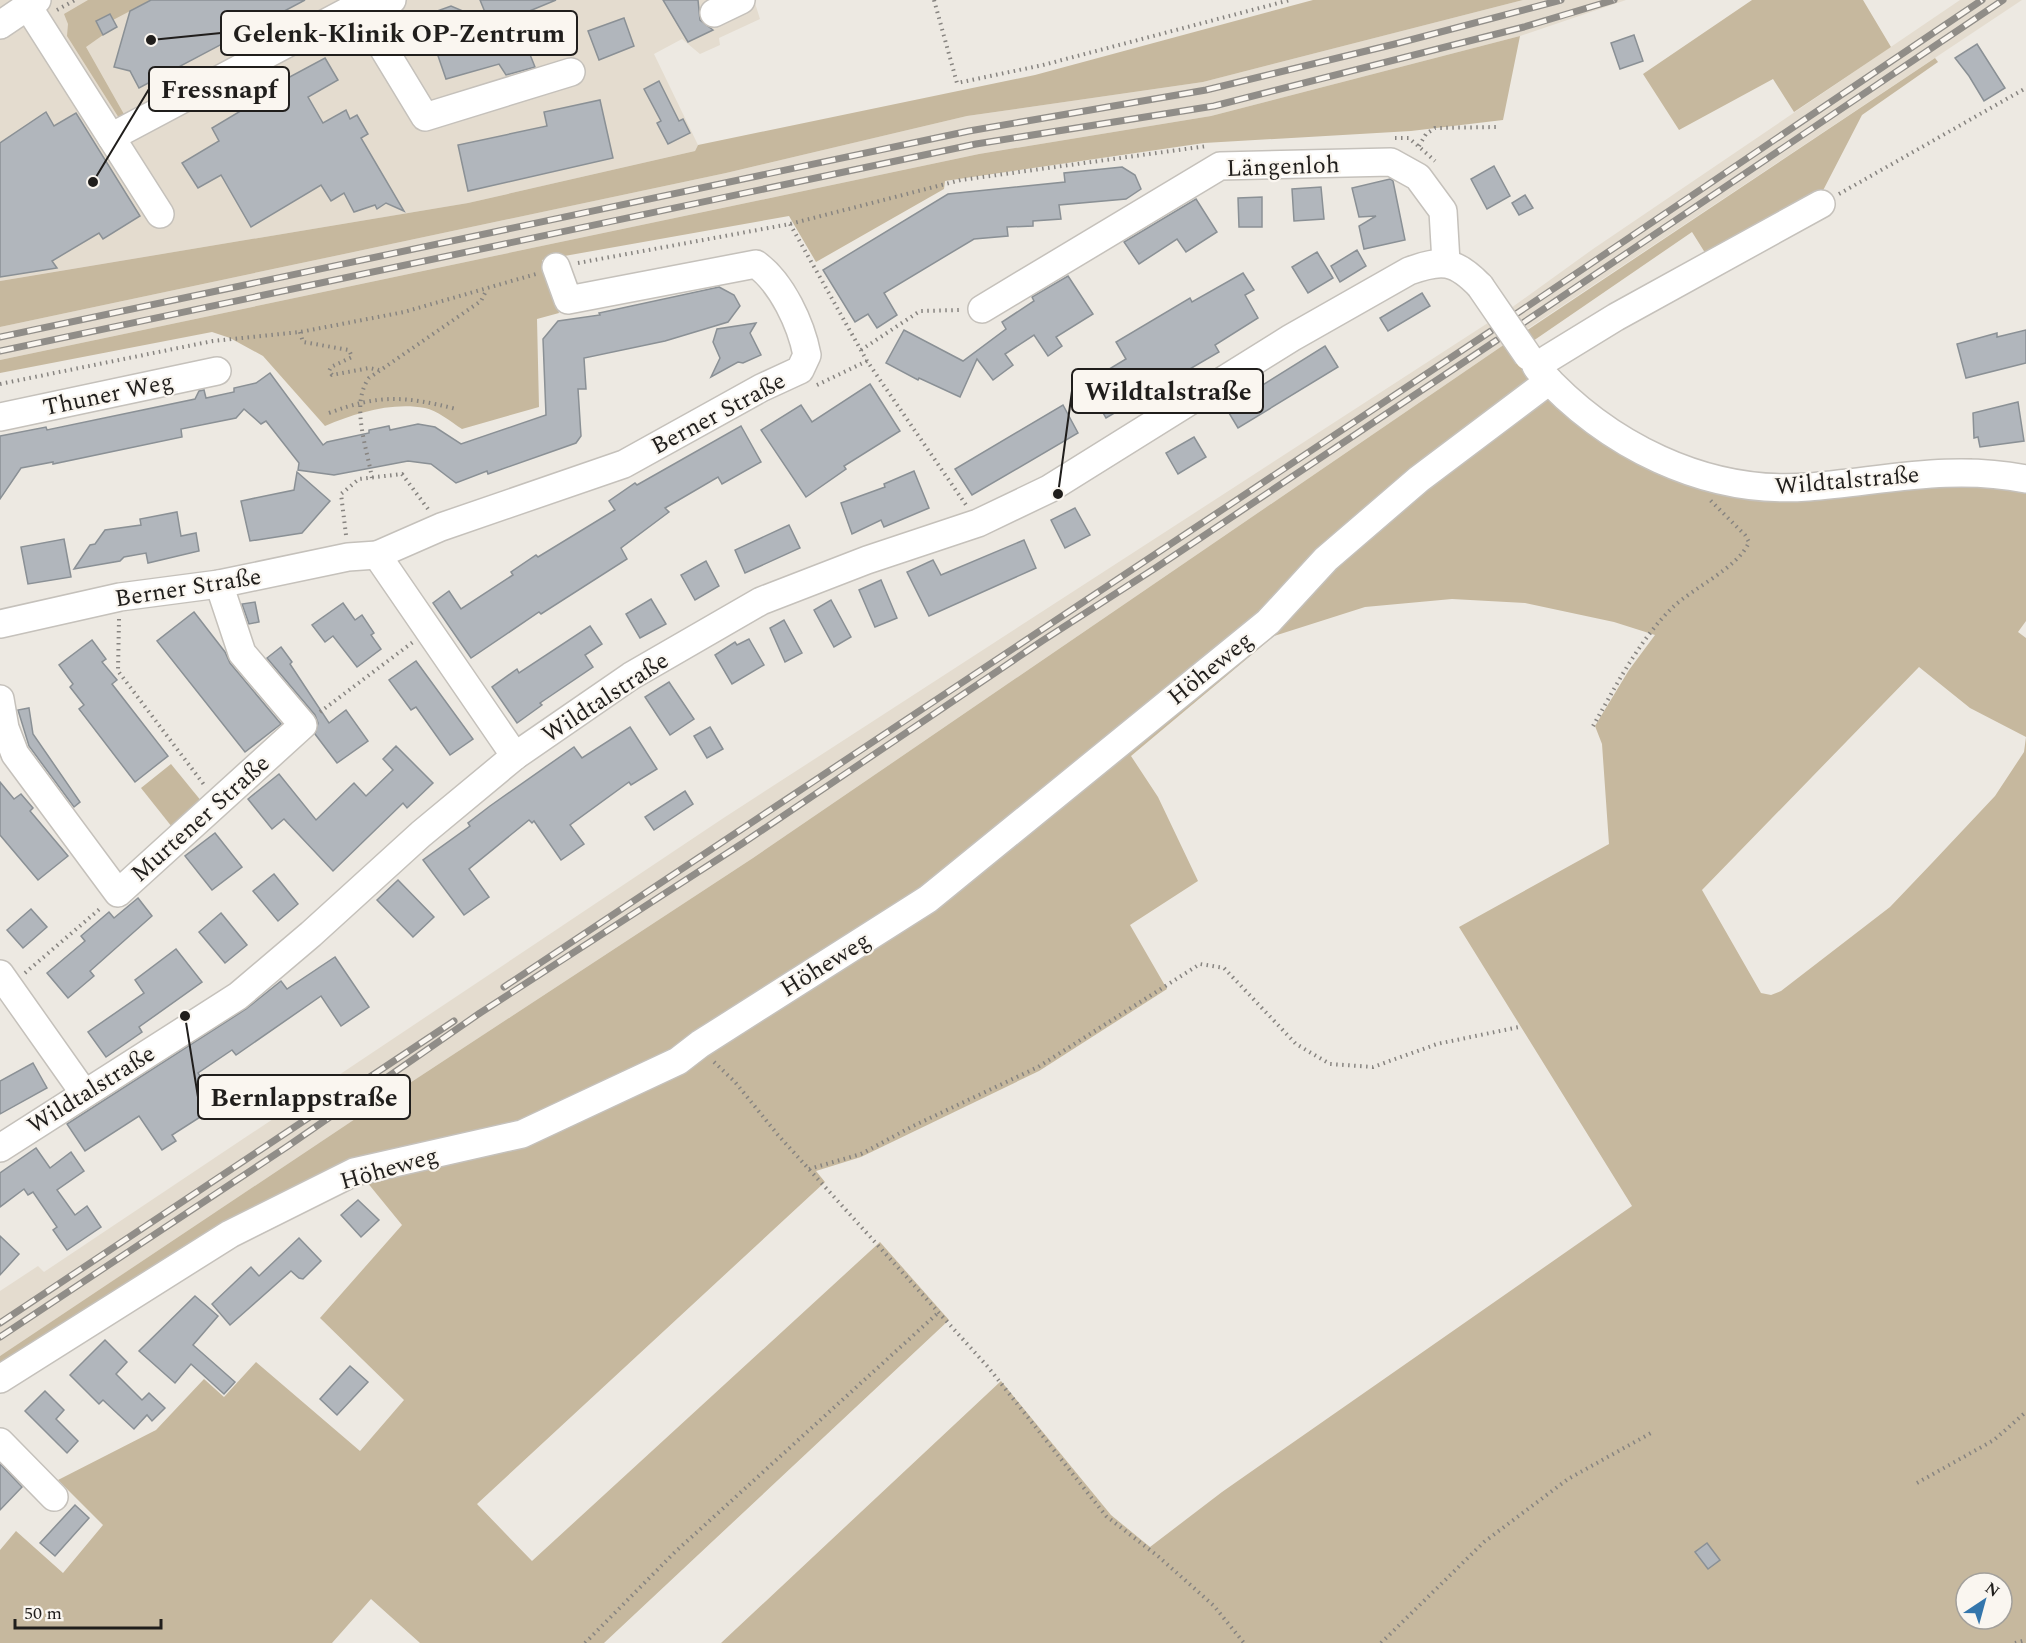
<svg xmlns="http://www.w3.org/2000/svg" width="2026" height="1643" font-family="Spectral,serif">
	<style>
		.built { fill: #e4dccf }
		.green { fill: #c6b89e; fill-rule: evenodd }
		.building { fill: #b1b6bc; stroke: #8a9095; stroke-width: 1.5 }
		.lines { fill: none; stroke-linecap: round; stroke-linejoin: round }
		.minor-casing { stroke: #c5c1bb; stroke-width: 30 }
		.path { stroke: #878480; stroke-width: 4; stroke-dasharray: 1.5 4.5; stroke-linecap: butt }
		.minor { stroke: #fff; stroke-width: 27 }
		.rail-casing { stroke: #908d88; stroke-width: 7 }
		.rail { stroke: #faf6f0; stroke-width: 4.5; stroke-dasharray: 14; stroke-linecap: butt }
		.minor-bridge-casing { stroke: #c5c1bb; stroke-width: 30; stroke-linecap: butt }
		.minor-bridge { stroke: #fff; stroke-width: 27 }
		.labels { text-anchor: middle; stroke-width: 4.5; stroke-linejoin: round; paint-order: stroke }
		.street-label { font-size: 24px; fill: #201e1c; stroke: #faf6f0 }
		.leader { fill: none; stroke: #201e1c; stroke-width: 2 }
		.callout-dot { fill: #201e1c; stroke: #faf6f0; stroke-width: 2 }
		.callout { fill: #faf6f0; stroke: #201e1c; stroke-width: 2 }
		.callout-label { font-size: 26px; text-anchor: middle; font-weight: bold; fill: #201e1c }
	</style>
	<rect width="100%" height="100%" fill="#ede9e2"/>
	<g class="built">
		<polygon points="0,0 754,0 760,19 719,38 720,45 700,54 682,39 654,54 698,145 695,151 468,203 0,281"/>
		<polygon points="1523,0 1626,0 1520,36 1211,116 979,154 0,360 0,327 726,173 967,116 1203,82"/>
		<polygon points="1960,0 2022,0 1505,344 753,858 358,1117 0,1356 0,1291 38,1266 44,1272 722,819 1511,308 1593,249"/>
	</g>
	<g class="green">
		<polygon points="88,0 151,0 113,20 109,14 96,21 103,35 86,47 125,116 119,118 67,36 68,24 64,14"/>
		<polygon points="1313,0 1523,0 1203,82 967,116 726,173 0,327 0,281 468,203 695,151 698,145 1035,75"/>
		<polygon points="1752,0 1863,0 1891,47 1794,112 1773,79 1679,130 1643,74"/>
		<path d="M1520,36l-17,84 -92,11 -207,12 -259,38 -1,8 -128,73 -27,-46 -247,44 17,53 -22,6 2,88 -77,22c-11,-7 -25,-19 -37,-21 -34,-6 -69,5 -100,18l-62,-70 -33,-18 -18,-6 -212,41v-13l979,-206 232,-38z"/>
		<polygon points="1935,58 1938,62 1862,115 1815,206 1714,267 1692,232 1533,341 1526,331"/>
		<path d="M1505,344c77,49 161,127 257,131 45,2 89,-7 133,-11 25,-3 51,-4 77,-6l7,25 47,10v128l-8,11 8,6v1005h-1305l280,-262 110,134 39,32 72,-55 410,-286 -173,-279 150,-83 -7,-100 -7,-18 34,-56 26,-35 -41,-13 -89,-19 -73,-4 -87,8 -91,29 -143,120 27,41 40,84 -68,44 37,64 -128,82 -178,86 -45,14 9,11 -348,322 55,57 348,-319 69,78 -345,323h-184l-49,-44 -39,44h-332v-93l16,-19 47,42 40,-48 -45,-45 98,-50 48,-51 20,18 32,-35 104,89 44,-51 -84,-82 82,-93 -49,-60 -353,199v-8l358,-239 395,-259zM1919,667l51,41 56,29 -2,15 -29,44 -63,67 -42,44 -109,84 -10,4 -10,-2 -59,-103zM1966,1583h36v36h-36z"/>
		<polygon points="171,764 202,802 172,827 141,788"/>
	</g>
	<g class="building">
		<polygon points="151,0 305,0 139,88 130,71 114,67 130,11"/>
		<polygon points="480,0 556,0 515,17 535,67 506,75 499,64 446,79 436,50 425,54 407,22 451,6 489,22"/>
		<polygon points="663,0 698,0 700,20 713,30 688,42"/>
		<polygon points="110,14 117,27 103,35 96,21"/>
		<polygon points="624,18 634,46 599,60 588,31"/>
		<polygon points="1634,35 1643,61 1620,69 1611,43"/>
		<polygon points="1977,44 2005,88 1984,101 1969,76 1955,58"/>
		<polygon points="325,58 338,80 308,97 323,123 346,110 350,119 357,115 368,134 361,138 404,211 386,203 377,209 375,205 354,212 344,193 331,201 321,185 251,227 221,175 198,188 182,163 219,141 212,128 244,109 241,103"/>
		<polygon points="659,81 679,121 683,119 690,133 668,144 657,123 661,121 644,89"/>
		<polygon points="600,100 613,158 468,191 458,145 547,126 544,112"/>
		<polygon points="46,112 54,126 76,113 140,216 103,239 99,233 52,261 57,268 0,277 0,143"/>
		<polygon points="1494,166 1510,196 1487,209 1471,179"/>
		<polygon points="1122,167 1135,175 1141,189 1126,199 1059,205 1061,219 1033,221 1033,226 1007,227 1008,236 974,239 884,293 897,315 877,328 868,314 855,322 823,270 948,194 1065,182 1064,173"/>
		<polygon points="1390,179 1393,181 1405,240 1364,249 1359,226 1376,216 1359,217 1352,188"/>
		<polygon points="1321,187 1324,219 1294,221 1292,189"/>
		<polygon points="1525,195 1533,208 1519,215 1512,203"/>
		<polygon points="1262,197 1262,227 1239,227 1238,198"/>
		<polygon points="1196,199 1217,232 1186,252 1177,239 1139,264 1124,242"/>
		<polygon points="1357,250 1366,266 1340,282 1331,266"/>
		<polygon points="1317,252 1333,278 1308,293 1292,267"/>
		<polygon points="1243,273 1254,290 1245,295 1258,318 1215,345 1219,352 1106,418 1086,383 1126,359 1116,342 1190,298 1192,302"/>
		<polygon points="1068,276 1093,314 1056,337 1062,346 1048,356 1034,335 1005,354 1013,365 993,380 977,359 960,397 919,378 918,380 886,363 904,330 963,361 1006,329 1002,322 1034,301 1032,297"/>
		<polygon points="719,287 734,295 740,306 728,322 665,341 584,358 586,389 578,389 581,436 576,443 488,474 487,471 456,483 431,464 408,461 334,475 298,470 299,463 266,421 261,424 244,409 236,418 181,429 182,437 53,464 53,462 21,468 0,499 0,436 46,427 47,430 195,399 199,391 204,390 206,398 234,392 234,388 256,383 270,373 323,445 327,442 369,433 369,430 389,426 390,430 418,424 435,427 461,444 546,415 543,339 558,321 600,315 599,313"/>
		<polygon points="1422,293 1430,306 1388,331 1380,318"/>
		<polygon points="756,323 750,333 761,355 743,363 738,362 711,377 720,358 713,342 717,329"/>
		<polygon points="2026,330 2026,363 1966,378 1957,344 1997,333 1997,337"/>
		<polygon points="1325,346 1338,367 1238,428 1226,408"/>
		<polygon points="870,384 900,431 844,466 846,469 806,497 761,430 801,405 812,422"/>
		<polygon points="2018,402 2024,441 1980,447 1978,437 1974,438 1973,413"/>
		<polygon points="1063,405 1078,433 972,495 955,469"/>
		<polygon points="741,426 761,462 722,484 718,477 665,508 669,512 621,548 627,559 541,614 539,612 471,658 433,603 449,591 461,609 513,575 511,572 536,555 538,557 615,510 609,501 635,483 637,485"/>
		<polygon points="1194,437 1206,457 1178,474 1166,453"/>
		<polygon points="914,471 929,508 884,527 881,520 852,534 841,503 885,487 884,484"/>
		<polygon points="297,472 330,501 302,533 250,541 241,501 294,490"/>
		<polygon points="1075,508 1090,535 1065,548 1051,520"/>
		<polygon points="177,512 181,536 196,533 199,551 148,563 146,553 124,557 120,561 74,569 90,545 95,544 105,530 141,525 140,519"/>
		<polygon points="789,525 800,548 745,573 735,550"/>
		<polygon points="64,539 71,577 28,584 21,547"/>
		<polygon points="1024,540 1036,568 929,616 907,572 933,560 941,575"/>
		<polygon points="706,561 719,586 695,600 681,575"/>
		<polygon points="881,580 897,618 875,627 859,590"/>
		<polygon points="651,599 666,624 640,638 626,614"/>
		<polygon points="831,600 851,637 834,647 814,610"/>
		<polygon points="255,602 259,622 249,624 242,604"/>
		<polygon points="343,603 355,620 362,615 374,633 371,635 381,649 357,667 333,636 325,642 312,625"/>
		<polygon points="194,612 225,652 230,663 281,724 245,752 157,641"/>
		<polygon points="784,620 802,653 785,662 770,628"/>
		<polygon points="590,626 602,644 585,655 593,667 540,703 542,705 517,723 492,687 517,669 519,673"/>
		<polygon points="749,639 764,665 732,684 715,655 735,642 737,645"/>
		<polygon points="92,640 106,659 102,662 117,680 112,684 168,756 135,782 79,709 84,705 70,687 73,684 59,665"/>
		<polygon points="281,647 292,662 290,664 329,723 346,710 368,741 337,763 315,734 318,723 315,715 267,658"/>
		<polygon points="416,661 473,739 450,755 416,707 411,710 389,680"/>
		<polygon points="669,682 694,719 670,735 645,697"/>
		<polygon points="29,708 33,734 80,802 74,807 29,746 18,710"/>
		<polygon points="630,727 657,769 631,785 629,782 570,825 584,844 561,860 534,821 532,823 529,820 469,869 489,897 464,915 423,860 470,826 468,823 490,806 574,747 582,758"/>
		<polygon points="710,727 723,749 707,758 694,736"/>
		<polygon points="396,746 433,783 407,808 403,803 333,871 284,819 272,829 248,799 279,774 316,820 354,783 366,796 393,770 383,759"/>
		<polygon points="0,782 14,799 21,794 33,808 30,811 68,856 38,880 0,835"/>
		<polygon points="685,791 693,804 654,830 645,817"/>
		<polygon points="215,833 242,867 212,890 185,856"/>
		<polygon points="274,874 298,904 278,921 253,891"/>
		<polygon points="398,880 434,917 413,937 377,900"/>
		<polygon points="138,898 152,916 90,971 94,976 68,998 47,973 85,941 81,936 109,912 114,918"/>
		<polygon points="31,909 47,927 23,948 7,930"/>
		<polygon points="221,913 247,945 225,963 199,932"/>
		<polygon points="176,949 202,982 139,1027 142,1032 106,1057 88,1032 144,993 135,980"/>
		<polygon points="335,957 369,1007 341,1026 321,996 236,1055 232,1050 198,1073 219,1105 172,1135 176,1141 162,1150 139,1116 85,1151 67,1124 246,1009 281,981 287,989"/>
		<polygon points="33,1063 47,1088 0,1114 0,1081"/>
		<polygon points="36,1148 50,1168 71,1152 84,1171 57,1190 75,1215 87,1206 101,1227 67,1250 53,1230 57,1227 33,1192 28,1195 24,1189 0,1207 0,1173"/>
		<polygon points="358,1200 379,1220 361,1237 341,1215"/>
		<polygon points="0,1236 19,1254 0,1275"/>
		<polygon points="299,1238 321,1261 303,1279 299,1278 291,1271 230,1325 212,1304 251,1267 259,1276"/>
		<polygon points="195,1296 218,1316 193,1345 235,1382 224,1394 191,1364 175,1383 139,1351"/>
		<polygon points="105,1340 127,1362 116,1374 142,1400 149,1393 165,1408 152,1421 147,1415 134,1429 103,1400 99,1404 70,1375"/>
		<polygon points="350,1366 368,1382 337,1415 320,1399"/>
		<polygon points="45,1391 64,1410 56,1419 78,1441 67,1453 25,1411"/>
		<polygon points="0,1464 22,1487 0,1510"/>
		<polygon points="75,1505 89,1518 55,1556 40,1543"/>
		<polygon points="1707,1543 1720,1560 1708,1569 1695,1552"/>
	</g>
	<g class="lines">
		<g class="minor-casing">
			<g id="minor">
				<polyline points="354,0 425,117 571,72"/>
				<polyline points="364,0 369,10 378,3 392,0"/>
				<polyline points="27,5 160,214"/>
				<polyline points="714,13 741,0"/>
				<polyline points="0,25 37,0"/>
				<polyline points="111,137 369,0"/>
				<polyline points="982,309 1220,166 1391,162 1418,177 1443,211 1446,262"/>
				<polyline points="1536,366 1616,317 1821,204"/>
				<path d="M1538,369c68,76 167,126 270,118 76,-6 142,-23 218,-8"/>
				<polyline points="0,417 217,371"/>
				<polyline points="0,624 120,597 219,584 348,557 377,555"/>
				<polyline points="0,699 5,728 15,754 118,893 303,725 242,653 219,584"/>
				<path d="M515,756l-138,-201 64,-28 183,-63 137,-76 39,-18 7,-15c-6,-31 -25,-72 -51,-91l-188,36 -12,-33"/>
				<polyline points="0,974 84,1093"/>
				<path d="M0,1148l238,-152 73,-62 110,-100 94,-78 116,-80 130,-75 106,-41 111,-37 71,-34 242,-151 118,-67c33,-12 46,-11 71,15"/>
				<polyline points="0,1379 230,1234 354,1172 522,1134 678,1061 700,1044 928,899 1268,622 1326,559 1419,479 1549,381"/>
				<polyline points="0,1442 54,1497"/>
			</g>
		</g>
		<g class="path">
			<polyline points="934,0 957,83 1043,65 1290,0"/>
			<polyline points="57,10 75,0"/>
			<polyline points="1395,138 1409,138 1435,161"/>
			<polyline points="1419,146 1426,134 1435,128 1497,127"/>
			<polyline points="1839,194 2026,88"/>
			<polyline points="790,224 867,361 966,505"/>
			<polyline points="578,263 790,224 961,180 1207,146"/>
			<polyline points="300,332 303,342 349,350 352,357 331,367 329,371 332,375 369,368 379,370"/>
			<polyline points="861,350 920,311 960,310"/>
			<polyline points="0,384 213,341 300,332 404,312 536,274"/>
			<polyline points="817,385 867,361"/>
			<path d="M329,413c51,-19 76,-17 127,-4"/>
			<path d="M372,478c-5,-30 -22,-74 -3,-100l112,-77 5,-10"/>
			<polyline points="346,535 341,494 359,479 402,474 428,509"/>
			<polyline points="119,619 118,671 205,786"/>
			<polyline points="320,712 413,642"/>
			<path d="M1593,726c23,-40 46,-86 80,-119 20,-19 66,-40 76,-65l-4,-7 -35,-35"/>
			<polyline points="25,973 102,907"/>
			<polyline points="714,1062 735,1082 778,1135 988,1367 1106,1516 1159,1557 1214,1606 1244,1643"/>
			<polyline points="809,1169 861,1154 911,1127 1038,1067 1200,964 1224,968 1296,1044 1330,1064 1373,1067 1437,1044 1519,1027"/>
			<polyline points="1917,1483 1994,1440 2026,1412"/>
			<polyline points="585,1643 674,1553 939,1312"/>
			<polyline points="1381,1643 1484,1542 1568,1479 1651,1433"/>
			<polyline points="2015,1643 2026,1640"/>
		</g>
		<use href="#minor" class="minor"/>
		<g class="rail-casing">
			<g id="rail">
				<polyline points="1516,314 1982,0"/>
				<polyline points="1523,323 2003,0"/>
				<polyline points="0,337 969,131 1206,90 1395,44 1561,0"/>
				<polyline points="0,351 976,144 1214,106 1524,27 1614,0"/>
				<polyline points="504,987 1491,331"/>
				<polyline points="0,1323 454,1021"/>
				<polyline points="0,1337 288,1146 480,1013 743,843 1042,641 1157,567 1497,340"/>
			</g>
		</g>
		<use href="#rail" class="rail"/>
		<g class="minor-bridge-casing">
			<polyline id="minor-bridge" points="1480,286 1528,356"/>
		</g>
		<use href="#minor-bridge" class="minor-bridge"/>
	</g>
	<g class="labels">
		<g class="street-label">
			<text transform="translate(1283 166) rotate(-2)" y="8">Längenloh</text>
			<text transform="translate(108 394) rotate(-12)" y="8">Thuner Weg</text>
			<text transform="translate(718 413) rotate(-28)" y="8">Berner Straße</text>
			<text transform="translate(1847 480) rotate(-5)" y="8">Wildtalstraße</text>
			<text transform="translate(188 587) rotate(-9)" y="8">Berner Straße</text>
			<text transform="translate(1210 668) rotate(-39)" y="8">Höheweg</text>
			<text transform="translate(605 697) rotate(-33)" y="8">Wildtalstraße</text>
			<text transform="translate(200 818) rotate(-42)" y="8">Murtener Straße</text>
			<text transform="translate(825 964) rotate(-32)" y="8">Höheweg</text>
			<text transform="translate(91 1089) rotate(-32)" y="8">Wildtalstraße</text>
			<text transform="translate(389 1168) rotate(-16)" y="8">Höheweg</text>
		</g>
	</g>
	<path class="leader" d="M151 40L221 33M93 182L149 89M1058 494L1072 391M185 1016L198 1097"/>
	<g class="callout-dot">
		<circle cx="151" cy="40" r="6"/>
		<circle cx="93" cy="182" r="6"/>
		<circle cx="1058" cy="494" r="6"/>
		<circle cx="185" cy="1016" r="6"/>
	</g>
	<g class="callout">
		<rect x="221" y="11" width="356" height="44" rx="6"/>
		<rect x="149" y="67" width="140" height="44" rx="6"/>
		<rect x="1072" y="369" width="191" height="44" rx="6"/>
		<rect x="198" y="1075" width="212" height="44" rx="6"/>
	</g>
	<g class="callout-label">
		<text x="399" y="42">Gelenk-Klinik OP-Zentrum</text>
		<text x="219" y="98">Fressnapf</text>
		<text x="1168" y="400">Wildtalstraße</text>
		<text x="304" y="1106">Bernlappstraße</text>
	</g>
	<g transform="translate(1984 1601) rotate(36)"><circle r="28" fill="#faf6f0" stroke="#a3a09b" stroke-width="1.5"/>
	<path d="M0-4.5L10 22L0 15L-10 22Z" fill="#3476ac"/>
	<text y="-9" font-size="16" font-weight="bold" text-anchor="middle" fill="#201e1c">N</text>
	</g>
	<path d="M15 1619v9h146v-9" fill="none" stroke="#201e1c" stroke-width="3"/>
	<text x="24" y="1619" font-size="18" fill="#201e1c" stroke="#faf6f0" stroke-width="4.5" paint-order="stroke">50 m</text>
</svg>
